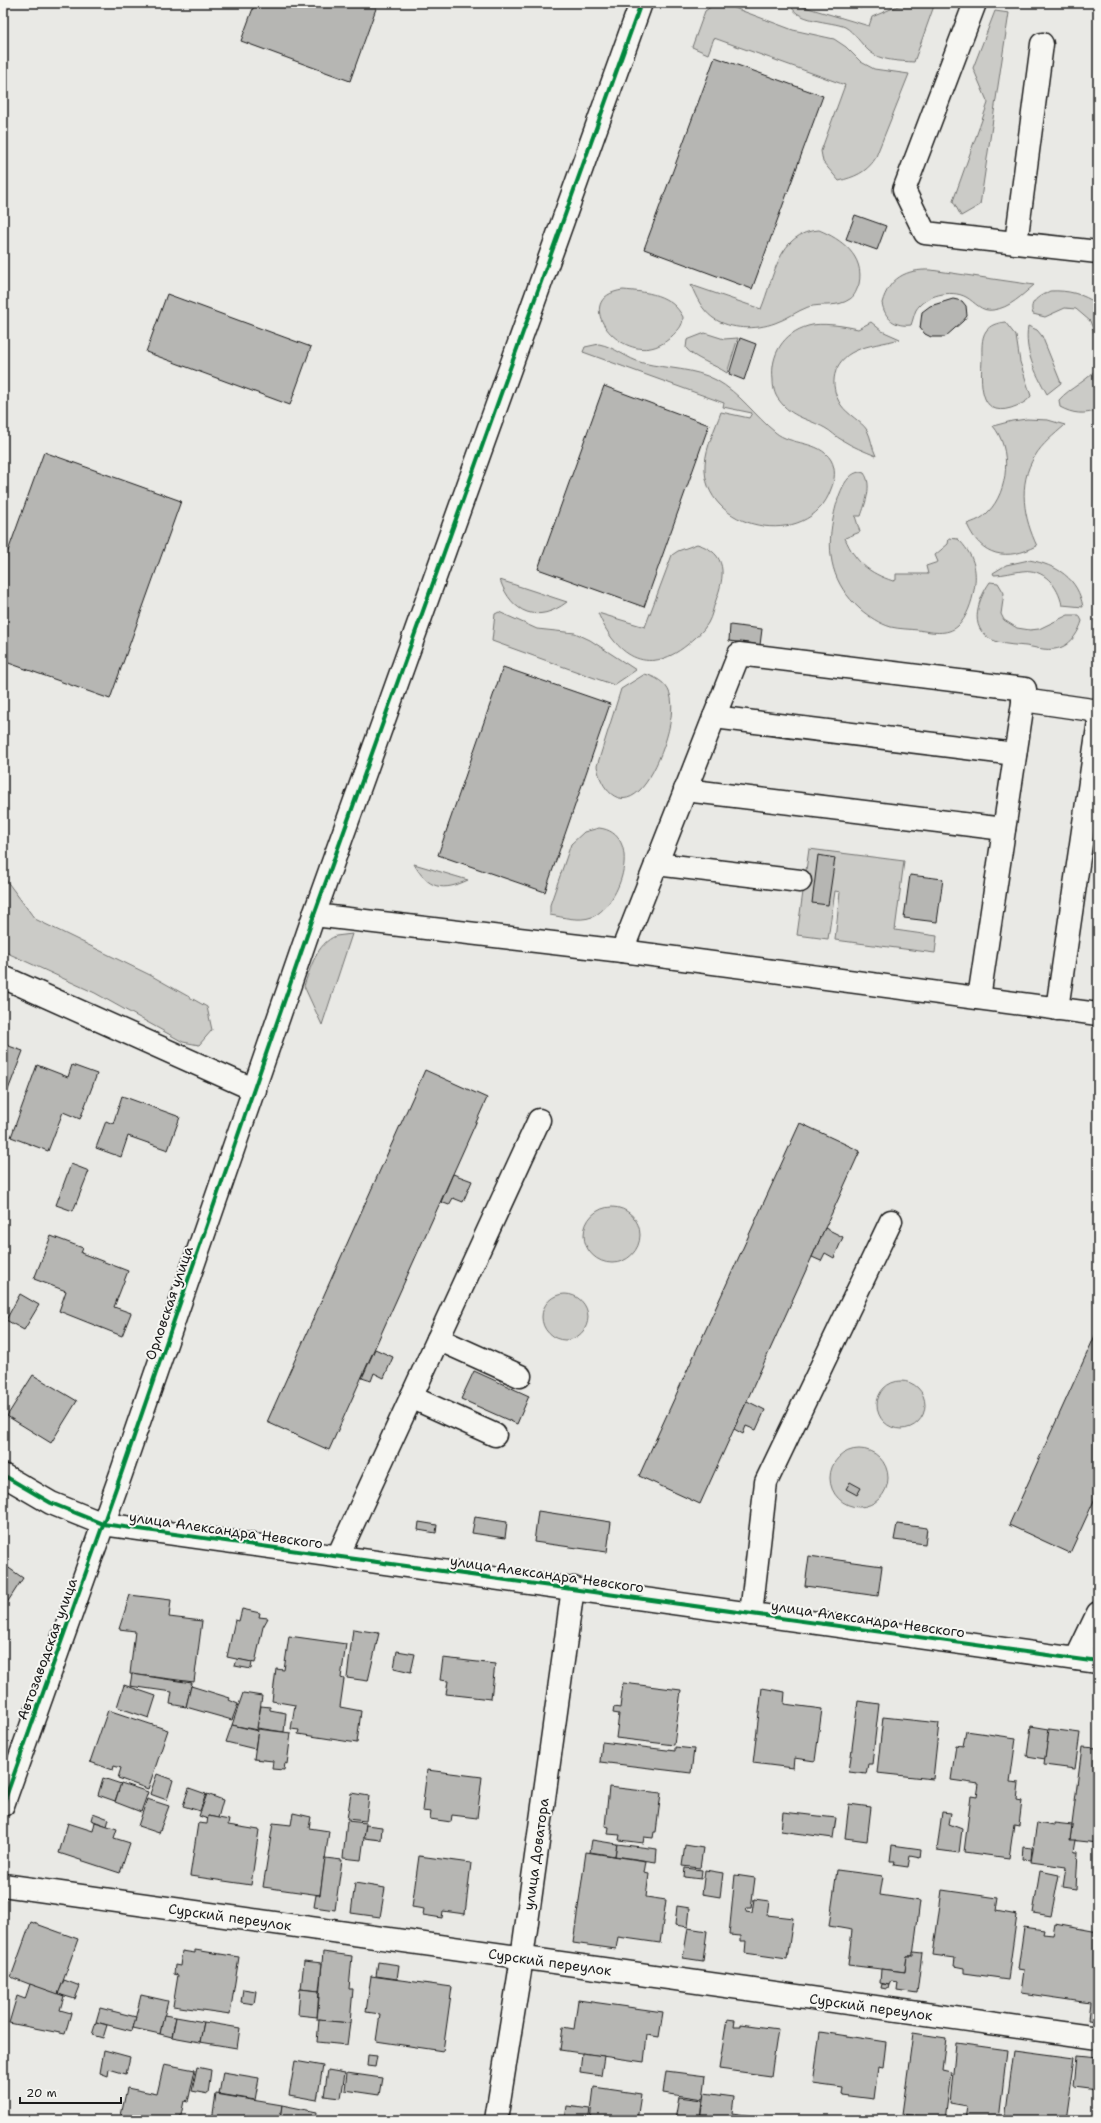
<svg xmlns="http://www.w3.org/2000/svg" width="1101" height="2123" font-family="'Shantell Sans',sans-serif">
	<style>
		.green { fill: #cbcbc7; stroke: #747472 }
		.building { fill: #b6b6b3; stroke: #1c1c1c }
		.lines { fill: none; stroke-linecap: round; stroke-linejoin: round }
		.minor-casing { stroke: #1c1c1c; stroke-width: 25 }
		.minor { stroke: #f6f6f2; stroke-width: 22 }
		.cycleway-casing { stroke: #f6f6f2; stroke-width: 6 }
		.cycleway { stroke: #00873e; stroke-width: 4 }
		.labels { text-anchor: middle; stroke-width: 4; stroke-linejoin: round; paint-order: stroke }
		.street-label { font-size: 14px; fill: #1c1c1c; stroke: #f6f6f2 }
	</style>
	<rect width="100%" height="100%" fill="#e9e9e5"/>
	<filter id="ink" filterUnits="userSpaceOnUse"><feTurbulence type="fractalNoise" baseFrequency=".025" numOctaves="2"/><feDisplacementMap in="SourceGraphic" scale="8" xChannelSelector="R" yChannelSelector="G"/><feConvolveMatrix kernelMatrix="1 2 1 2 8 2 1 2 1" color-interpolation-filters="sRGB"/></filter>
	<g filter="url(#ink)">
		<g class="green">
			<path d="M791,3l78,23 3,-9 33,-14h30l-21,59c-15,-1 -34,-1 -45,-11 -8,-7 -15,-19 -24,-24 -13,-6 -53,-5 -54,-24z"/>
			<path d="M715,4h9l69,26 41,9 12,8 15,15 13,7 35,5 -34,85c-9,14 -21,18 -36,22l-16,-19 -2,-11 24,-66 -131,-47 -6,16 -16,-7 13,-36z"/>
			<polygon points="995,11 1009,13 980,205 961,216 953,201 988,103 973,68"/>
			<path d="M819,230c22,9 46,26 40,54 -2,5 -4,12 -9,15 -13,9 -27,4 -42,8 -11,4 -21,12 -33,16 -19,7 -44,7 -62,-5 -11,-8 -17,-21 -22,-33l70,24c13,-31 17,-77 58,-79z"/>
			<path d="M931,270l103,15c-12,10 -24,23 -41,25 -12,2 -18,-8 -27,-13 -15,-8 -41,-2 -50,13 -2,4 -3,10 -5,15 -16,2 -26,-6 -29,-22 7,-25 24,-34 49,-33z"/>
			<path d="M623,290c24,2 48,4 60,27 0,10 -6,14 -12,20 -42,41 -107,-39 -48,-47z"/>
			<path d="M1050,291c19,-1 32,3 48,13v38l-8,-21 -14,-12 -11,-1 -20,9 -12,-3c-5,-13 7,-18 17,-23z"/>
			<path d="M871,322l11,9 18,8c-14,4 -33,6 -45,12 -22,10 -27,34 -14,54 7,10 20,16 26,25 4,7 5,18 9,26 -12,-5 -23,-9 -34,-16 -6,-3 -11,-9 -17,-12 -18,-10 -33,-10 -46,-28 -5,-6 -6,-14 -6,-20 -3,-25 10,-47 35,-54 12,-4 38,0 50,3z"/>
			<path d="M1005,322l11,14 4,26 11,34c-5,7 -12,9 -20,12 -33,10 -30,-28 -29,-49 0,-9 -1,-21 4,-28 4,-6 11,-8 19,-9z"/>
			<path d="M1028,326l9,4 5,6 19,47 -14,11c-12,-22 -23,-43 -19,-68z"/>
			<path d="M705,333l19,6 14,-1 -11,35c-13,-9 -33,-14 -41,-25l1,-8z"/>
			<path d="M599,344c16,3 28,15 44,19 24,6 51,5 73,17 24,13 39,36 59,52 16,14 44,8 56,28 5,9 4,20 0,29 -21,63 -130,42 -126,-25 1,-17 10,-35 16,-52l28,6 3,-5 -29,-6 1,-4 -141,-51 2,-5z"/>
			<path d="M1098,366v44c-14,5 -25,4 -38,-3l-1,-7c11,-13 30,-19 39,-34z"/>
			<path d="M1027,419l21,1 17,5c-11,10 -23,19 -30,31 -18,28 -11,63 2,90 -30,15 -56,11 -70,-22 8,-3 15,-5 21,-12 21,-21 24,-64 5,-86l19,-5z"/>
			<path d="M860,472l4,1c9,12 1,31 -3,43h-6l5,16 -15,6c10,24 24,35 48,43l3,-1v-6h32l-2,-8 12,-4 -3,-7 13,-11 1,-6 9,1c15,15 20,30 16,51 -2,12 -7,27 -16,36 -11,10 -27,6 -40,4 -9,-1 -19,-1 -27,-3 -11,-3 -23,-11 -31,-18 -28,-25 -34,-55 -27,-90 3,-15 10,-46 27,-47z"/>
			<path d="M697,544c31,9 28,32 19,56 -3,8 -4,16 -8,23 -5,9 -14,16 -21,22 -41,33 -72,9 -89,-32l47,14 27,-72 6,-4z"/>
			<path d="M1029,560c28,5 49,18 54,47l-21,-2c-4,-19 -18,-37 -40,-34 -9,1 -18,4 -28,4l-1,-2 13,-8z"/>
			<path d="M500,580l67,22c-29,22 -55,12 -67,-22z"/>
			<path d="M990,582l8,1 6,10 -3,21 3,6 13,8 13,2 9,-1 29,-14h11l3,6c-3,10 -10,22 -20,26 -12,5 -24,1 -36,-1 -9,-1 -19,-1 -28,-4 -31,-9 -22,-40 -8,-60z"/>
			<polygon points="499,612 537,629 575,633 590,640 636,670 614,685 492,641 495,614"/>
			<path d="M645,674c10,3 21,8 25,20 8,24 -13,80 -31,97 -21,20 -39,-4 -42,-25l24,-77z"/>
			<path d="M599,828c44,5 23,76 -7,89 -13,5 -29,0 -42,-2v-10l21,-61 13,-12z"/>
			<polygon points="809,849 904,861 895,930 937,936 935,953 835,940 840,892 835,891 828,939 797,935"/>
			<path d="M414,864l54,16c-25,12 -40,9 -54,-16z"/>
			<polygon points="3,876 35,919 150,975 207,1007 212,1030 199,1045 183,1042 95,993 3,951"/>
			<path d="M352,934l-30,91 -18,-39c6,-17 13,-43 32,-50 5,-1 11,-1 16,-2z"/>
			<circle cx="612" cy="1235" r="28"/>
			<circle cx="565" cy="1317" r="23"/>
			<circle cx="901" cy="1405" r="24"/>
			<circle cx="859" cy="1478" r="29"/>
		</g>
		<g class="building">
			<polygon points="3,3 7,3 3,13"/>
			<polygon points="255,3 378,3 350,81 241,41"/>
			<polygon points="848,3 862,3 861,8"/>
			<polygon points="715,57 823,96 752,289 644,249"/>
			<polygon points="855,215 886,226 877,250 846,239"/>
			<polygon points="167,294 311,347 290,405 146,352"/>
			<polygon points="953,299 962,301 966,306 967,316 963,321 945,337 931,337 925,334 920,328 922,312 930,306"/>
			<polygon points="740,338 756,344 744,380 729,374"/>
			<polygon points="604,386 709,425 644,607 538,569"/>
			<polygon points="44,452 181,501 110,699 3,661 3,565"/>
			<polygon points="730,625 762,629 760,645 729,641"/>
			<polygon points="503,667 610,704 545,892 438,855"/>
			<polygon points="818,855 835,858 828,905 812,903"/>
			<polygon points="910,875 943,879 937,922 904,918"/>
			<polygon points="3,1044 23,1051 3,1103"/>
			<polygon points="37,1065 68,1077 72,1065 97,1074 80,1119 63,1112 48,1151 11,1137"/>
			<polygon points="425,1070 487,1098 329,1450 267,1422"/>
			<polygon points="122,1096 180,1117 168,1150 128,1136 121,1157 96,1148 106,1121 113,1124"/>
			<polygon points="800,1123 860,1151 700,1504 639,1476"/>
			<polygon points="71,1164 89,1171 73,1211 56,1205"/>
			<polygon points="453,1174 472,1181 463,1202 453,1198 449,1205 441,1202"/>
			<polygon points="3,1200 6,1202 3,1211"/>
			<polygon points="825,1228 843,1237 834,1258 825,1253 821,1261 812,1257"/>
			<polygon points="51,1236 83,1248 81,1253 128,1271 114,1307 131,1313 122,1336 59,1311 66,1291 34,1279"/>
			<polygon points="20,1294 39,1305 24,1330 6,1320"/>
			<polygon points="1098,1329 1098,1492 1070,1553 1009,1525"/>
			<polygon points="375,1349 393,1357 384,1378 374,1373 371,1381 362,1378"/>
			<polygon points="474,1371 529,1396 517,1424 461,1399"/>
			<polygon points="33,1375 77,1401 51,1443 7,1416"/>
			<polygon points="747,1401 765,1410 756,1430 746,1426 743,1434 734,1429"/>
			<polygon points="850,1482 861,1488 857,1495 846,1489"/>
			<polygon points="538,1511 611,1522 607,1552 534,1542"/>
			<polygon points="475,1517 507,1522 505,1538 472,1533"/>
			<polygon points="419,1522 437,1525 436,1533 418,1530"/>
			<polygon points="897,1524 927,1528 925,1544 894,1540"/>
			<polygon points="809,1556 882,1566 878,1596 805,1586"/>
			<polygon points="3,1564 23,1578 3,1609"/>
			<polygon points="130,1595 171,1600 169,1617 202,1621 194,1682 130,1674 135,1631 119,1629"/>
			<polygon points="242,1609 260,1613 259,1617 268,1618 263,1627 255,1663 227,1657 235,1620 239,1621"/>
			<polygon points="353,1629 379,1633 368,1681 347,1678"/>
			<polygon points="289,1636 346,1644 341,1678 344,1679 340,1707 361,1711 357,1743 298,1734 299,1730 291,1729 295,1705 272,1701 276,1669 284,1670"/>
			<polygon points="397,1651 415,1654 411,1672 394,1668"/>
			<polygon points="443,1658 495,1664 491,1699 446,1694 448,1681 440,1680"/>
			<polygon points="237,1659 252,1662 251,1669 235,1666"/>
			<polygon points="132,1674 192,1683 186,1707 170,1704 172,1692 130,1686"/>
			<polygon points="623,1683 681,1690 674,1745 616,1738 619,1714 613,1713 614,1707 620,1708"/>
			<polygon points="124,1685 156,1696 149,1718 117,1707"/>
			<polygon points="191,1686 230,1698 229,1700 238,1704 232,1720 186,1707"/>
			<polygon points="762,1688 785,1692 784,1704 822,1709 815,1761 794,1758 793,1768 753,1763"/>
			<polygon points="243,1693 262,1696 257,1730 232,1725"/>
			<polygon points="858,1701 879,1704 872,1764 868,1764 866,1774 849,1772"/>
			<polygon points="261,1706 270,1707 270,1710 286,1713 284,1732 257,1728"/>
			<polygon points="108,1710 168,1730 148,1789 118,1778 121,1768 114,1766 113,1770 90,1762"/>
			<polygon points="883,1717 939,1723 933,1779 877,1773"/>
			<polygon points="232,1725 258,1731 255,1749 226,1742"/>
			<polygon points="1031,1726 1049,1729 1045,1759 1027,1756"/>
			<polygon points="258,1729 291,1733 287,1764 285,1763 284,1770 272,1769 273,1761 254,1759"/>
			<polygon points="1049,1729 1080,1733 1075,1769 1044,1765"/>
			<polygon points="966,1731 1016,1738 1010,1782 1019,1783 1017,1800 1022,1801 1019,1825 1014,1824 1009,1858 964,1852 971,1796 977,1797 979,1784 951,1780 956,1745 963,1746"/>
			<polygon points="602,1742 675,1751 675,1747 694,1749 691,1773 600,1762"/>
			<polygon points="1082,1747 1098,1748 1098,1843 1070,1840"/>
			<polygon points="427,1770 482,1777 477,1818 452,1815 451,1822 430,1819 431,1812 422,1811"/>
			<polygon points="157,1774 173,1780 167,1800 150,1794"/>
			<polygon points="103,1778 121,1784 115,1801 98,1795"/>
			<polygon points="121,1783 148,1792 141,1812 115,1802"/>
			<polygon points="609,1787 661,1793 656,1832 654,1832 653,1838 644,1837 643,1843 619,1840 620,1835 608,1834 609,1827 605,1826"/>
			<polygon points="189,1788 206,1794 200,1811 183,1806"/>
			<polygon points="351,1793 369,1796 366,1821 347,1819"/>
			<polygon points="207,1794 223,1800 218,1818 208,1816 208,1819 199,1816"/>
			<polygon points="147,1799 169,1806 159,1833 138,1826"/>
			<polygon points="849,1804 871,1807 867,1841 845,1838"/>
			<polygon points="783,1812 836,1818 833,1838 781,1831"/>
			<polygon points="942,1812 951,1813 949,1824 962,1829 959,1853 937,1850"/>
			<polygon points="93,1813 109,1819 107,1826 91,1820"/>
			<polygon points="293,1813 311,1817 309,1828 329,1831 320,1895 263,1887 273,1823 291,1825"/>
			<polygon points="208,1816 229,1820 228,1825 259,1830 251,1885 190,1876 198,1823 207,1824"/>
			<polygon points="347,1821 366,1823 361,1860 343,1858"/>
			<polygon points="95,1822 117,1829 114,1838 130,1843 120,1873 59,1853 68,1823 93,1831"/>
			<polygon points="1037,1823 1054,1826 1054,1823 1072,1825 1070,1840 1076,1840 1074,1852 1078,1852 1076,1889 1063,1887 1066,1867 1031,1862"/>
			<polygon points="366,1825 382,1827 381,1840 364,1838"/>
			<polygon points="592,1840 617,1844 615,1856 590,1852"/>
			<polygon points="617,1844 657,1849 656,1862 615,1856"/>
			<polygon points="685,1845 703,1848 700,1868 682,1866"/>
			<polygon points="892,1845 921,1849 920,1858 910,1856 908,1867 894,1865 895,1861 890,1861"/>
			<polygon points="1023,1847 1032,1848 1031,1860 1022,1859"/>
			<polygon points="586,1852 646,1861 644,1873 649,1874 646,1897 666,1900 660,1943 618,1937 616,1949 573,1943"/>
			<polygon points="419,1856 471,1863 465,1914 443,1911 442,1918 423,1915 424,1909 412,1907"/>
			<polygon points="325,1858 342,1860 335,1910 314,1907 316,1895 320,1895"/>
			<polygon points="685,1868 702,1870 701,1879 684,1877"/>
			<polygon points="705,1870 723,1873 720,1897 702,1894"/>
			<polygon points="837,1870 883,1876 880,1895 920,1901 913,1956 907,1956 905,1972 848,1965 852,1930 829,1926"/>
			<polygon points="1040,1871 1059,1875 1051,1916 1033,1913"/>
			<polygon points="735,1875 755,1878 751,1908 747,1908 746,1912 752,1913 754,1899 769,1901 767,1915 793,1918 787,1959 745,1953 746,1941 741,1941 741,1936 729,1935"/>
			<polygon points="355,1883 385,1888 380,1917 351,1913"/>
			<polygon points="942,1890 998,1898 996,1911 1017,1915 1008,1979 964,1973 964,1968 954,1966 955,1958 933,1955"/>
			<polygon points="677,1906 690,1908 688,1927 675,1925"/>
			<polygon points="31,1922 78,1939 58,1995 11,1977"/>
			<polygon points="1055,1924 1098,1932 1098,2021 1088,2020 1090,2003 1021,1993 1024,1970 1018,1969 1024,1927 1044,1930 1043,1934 1053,1935"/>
			<polygon points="688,1928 707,1931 703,1961 683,1958"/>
			<polygon points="195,1950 239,1957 230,2014 173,2006 178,1975 174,1974 175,1965 180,1966 182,1951 195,1953"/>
			<polygon points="323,1952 352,1956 349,1989 353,1989 350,2023 317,2020"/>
			<polygon points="913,1952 922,1953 917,1993 897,1990 898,1982 891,1981 889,1985 880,1983 881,1969 905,1972 907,1956 913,1956"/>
			<polygon points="304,1961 322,1963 319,1991 301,1989"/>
			<polygon points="378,1962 399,1965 397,1979 376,1976"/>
			<polygon points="371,1976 452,1987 443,2051 376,2041 380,2014 366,2012"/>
			<polygon points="64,1980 80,1986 75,1999 58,1994"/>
			<polygon points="30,1984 64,1996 60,2010 71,2013 65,2034 9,2023 17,1996 25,1999"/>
			<polygon points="882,1984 889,1985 888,1989 881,1988"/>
			<polygon points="243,1989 256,1991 254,2004 241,2002"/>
			<polygon points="300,1989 319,1991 317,2017 298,2015"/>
			<polygon points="141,1995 168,2001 160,2034 133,2028"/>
			<polygon points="578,2000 663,2012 659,2037 647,2035 644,2062 560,2050 563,2027 574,2029"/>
			<polygon points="100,2008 136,2017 132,2031 96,2022"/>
			<polygon points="164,2015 176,2017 172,2037 160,2034"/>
			<polygon points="176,2017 204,2022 200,2042 172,2037"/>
			<polygon points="727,2019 735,2020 734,2026 740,2026 740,2024 778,2029 771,2076 719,2069"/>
			<polygon points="319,2020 350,2023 347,2045 317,2042"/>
			<polygon points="96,2022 107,2025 103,2038 92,2035"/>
			<polygon points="204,2022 240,2028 237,2048 200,2042"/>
			<polygon points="820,2032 886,2042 883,2068 878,2067 874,2099 842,2095 843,2088 813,2084"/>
			<polygon points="913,2033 946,2038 942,2070 951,2072 945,2120 902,2114"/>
			<polygon points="956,2043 1007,2050 999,2120 965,2120 967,2106 950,2103"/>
			<polygon points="104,2050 130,2057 126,2074 109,2069 108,2076 100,2073"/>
			<polygon points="1014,2050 1074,2058 1065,2120 1005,2120"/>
			<polygon points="582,2053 604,2056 601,2076 580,2073"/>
			<polygon points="368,2055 377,2056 375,2067 367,2066"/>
			<polygon points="1077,2056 1098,2058 1098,2090 1074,2087"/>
			<polygon points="295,2061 323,2066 317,2100 289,2095"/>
			<polygon points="164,2064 195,2070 188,2102 184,2101 180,2120 120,2120 127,2088 157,2094"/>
			<polygon points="197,2067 211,2070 208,2094 192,2091"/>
			<polygon points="328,2070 345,2073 341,2098 324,2096"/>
			<polygon points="666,2071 706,2076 703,2099 663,2093"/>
			<polygon points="223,2072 259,2078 255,2100 219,2094"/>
			<polygon points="347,2073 382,2078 379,2095 345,2090"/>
			<polygon points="594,2087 641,2094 637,2120 590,2120"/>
			<polygon points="1098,2091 1098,2118 1095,2117"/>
			<polygon points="704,2093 734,2097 732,2113 760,2117 760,2120 700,2120"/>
			<polygon points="216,2094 282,2105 280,2120 212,2120"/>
			<polygon points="679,2097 702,2100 700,2120 675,2120"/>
			<polygon points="282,2105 317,2112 316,2120 280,2120"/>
			<polygon points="567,2106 590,2109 588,2120 565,2120"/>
		</g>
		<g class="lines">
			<g class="minor-casing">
				<g id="minor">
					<polyline points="975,3 904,190 925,233 1098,252"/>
					<polyline points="1016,243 1042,44"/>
					<polyline points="1023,700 1092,710 1098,717"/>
					<polyline points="714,717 1015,754"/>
					<polyline points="685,790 1004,829"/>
					<polyline points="656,864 800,881"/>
					<polyline points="314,915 622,951 1098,1014"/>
					<polyline points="622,951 739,654 1025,689 979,998"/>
					<polyline points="3,977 255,1090"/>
					<polyline points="1057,1009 1098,727"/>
					<polyline points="438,1339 520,1376"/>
					<polyline points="411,1397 495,1435"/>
					<polyline points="3,1475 51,1503 103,1524 1098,1662"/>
					<polyline points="338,1556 539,1120"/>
					<polyline points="751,1614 766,1482 891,1221"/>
					<polyline points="1076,1659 1098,1613"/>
					<polyline points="3,1805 121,1474 314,915 641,3"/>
					<polyline points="3,1885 1098,2038"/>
					<polyline points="496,2120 522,1958 573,1588"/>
				</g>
			</g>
			<use href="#minor" class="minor"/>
			<g class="cycleway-casing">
				<g id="cycleway">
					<polyline points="3,1475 51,1503 103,1524 1098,1662"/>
					<polyline points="3,1805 121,1474 314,915 641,3"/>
				</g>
			</g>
			<use href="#cycleway" class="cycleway"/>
		</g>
	</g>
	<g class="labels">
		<g class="street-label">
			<text transform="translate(169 1303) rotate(-71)" y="5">Орловская улица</text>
			<text transform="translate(226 1530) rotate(8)" y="5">улица Александра Невского</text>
			<text transform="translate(547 1574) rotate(8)" y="5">улица Александра Невского</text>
			<text transform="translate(868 1619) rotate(8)" y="5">улица Александра Невского</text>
			<text transform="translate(47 1649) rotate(-70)" y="5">Автозаводская улица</text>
			<text transform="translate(536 1854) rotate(-82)" y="5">улица Доватора</text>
			<text transform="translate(230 1917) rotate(8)" y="5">Сурский переулок</text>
			<text transform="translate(550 1962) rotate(8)" y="5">Сурский переулок</text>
			<text transform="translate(871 2007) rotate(8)" y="5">Сурский переулок</text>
		</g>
	</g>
	<rect width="1101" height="2123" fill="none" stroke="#f6f6f2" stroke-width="16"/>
	<rect x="8" y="8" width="1085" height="2107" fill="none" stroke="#1c1c1c" stroke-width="1.5" filter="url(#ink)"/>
	<path d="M20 2097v6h101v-6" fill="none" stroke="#1c1c1c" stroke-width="2"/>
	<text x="26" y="2097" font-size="12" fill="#1c1c1c" stroke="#f6f6f2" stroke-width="3" paint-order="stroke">20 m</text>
</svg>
